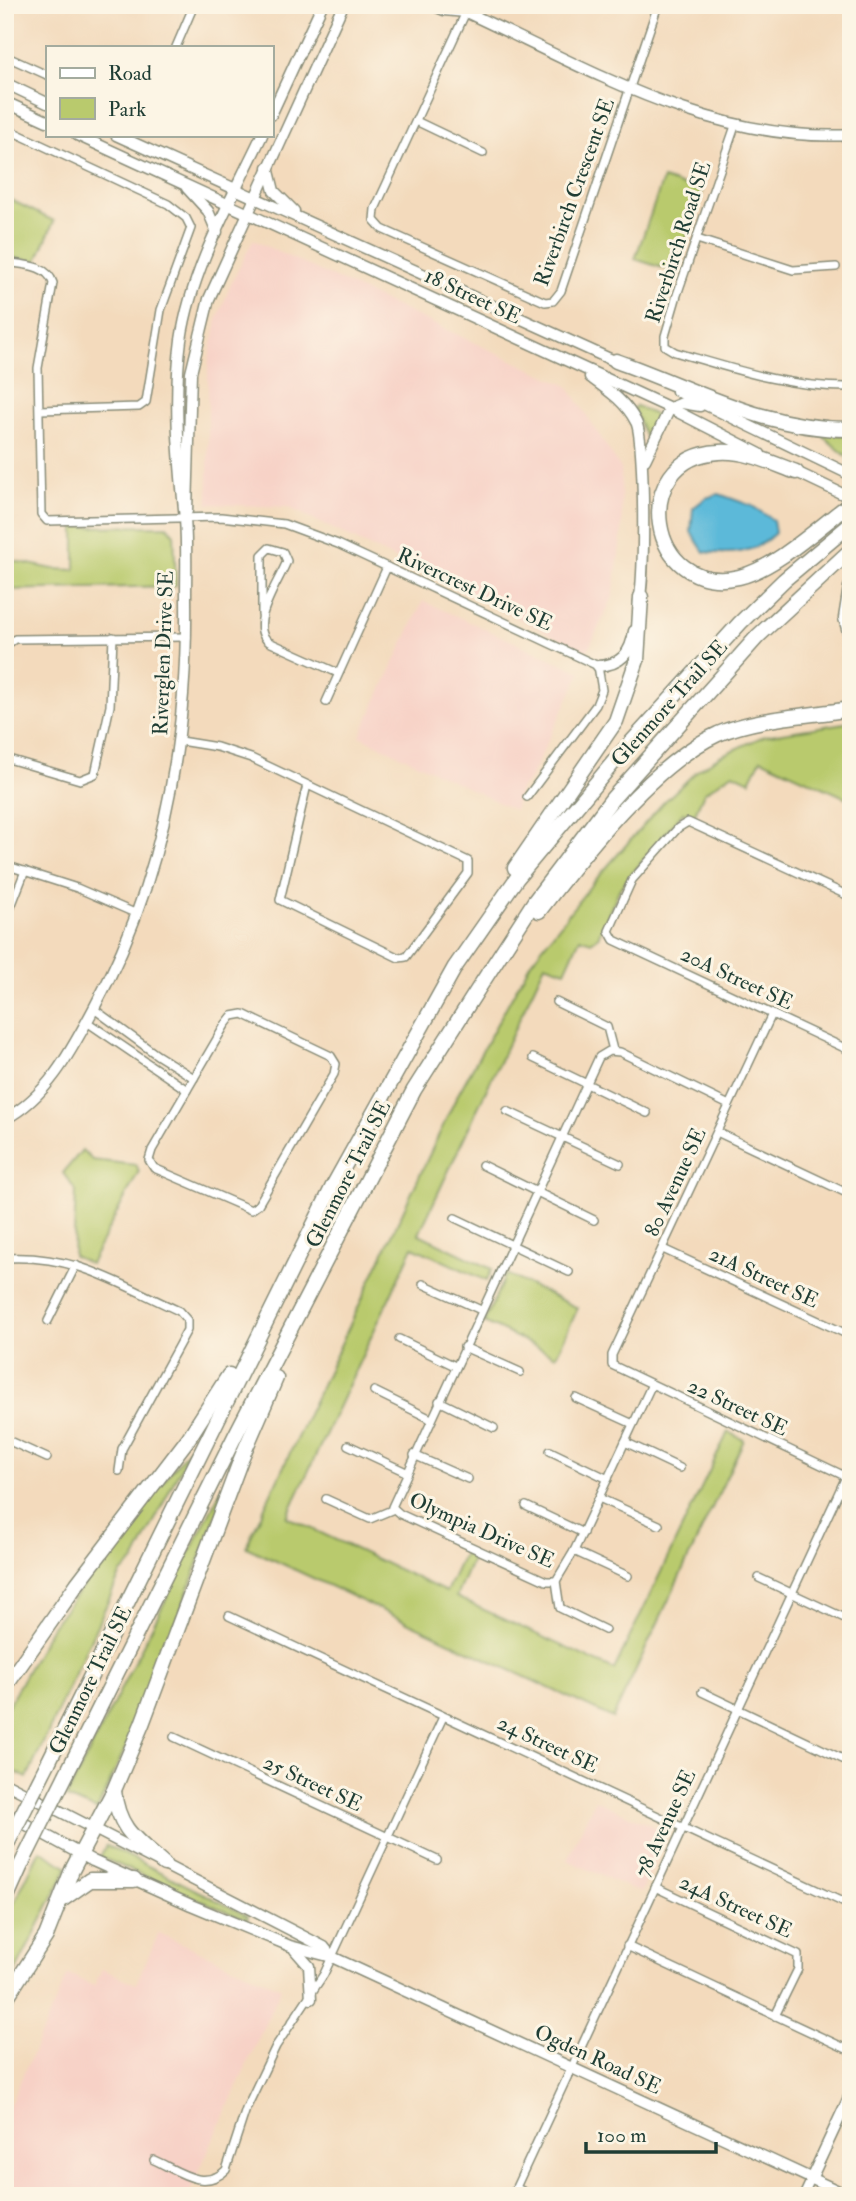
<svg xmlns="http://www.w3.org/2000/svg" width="856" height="2201" font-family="'IM FELL Double Pica',serif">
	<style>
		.built { fill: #f7d1c6 }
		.green { fill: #b9ca6d; stroke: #6c8450; stroke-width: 2 }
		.water { fill: #5bb9d9; stroke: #3d7b86; stroke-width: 2 }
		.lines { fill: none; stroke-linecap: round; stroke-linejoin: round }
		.street-casing { stroke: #898c78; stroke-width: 10 }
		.secondary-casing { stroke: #898c78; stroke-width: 13 }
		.highway-casing { stroke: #898c78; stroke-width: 17 }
		.street { stroke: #fff; stroke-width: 7 }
		.secondary { stroke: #fff; stroke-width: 10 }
		.highway { stroke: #fff; stroke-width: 14 }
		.highway-bridge-casing { stroke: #898c78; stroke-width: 17; stroke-linecap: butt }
		.highway-bridge { stroke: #fff; stroke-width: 14 }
		.labels { text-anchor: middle; stroke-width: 6; stroke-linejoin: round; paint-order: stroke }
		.street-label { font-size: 21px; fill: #1f3d34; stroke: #fcf5e5 }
	</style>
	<rect width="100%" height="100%" fill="#fcf5e5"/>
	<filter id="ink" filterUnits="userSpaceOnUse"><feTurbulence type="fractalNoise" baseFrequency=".0143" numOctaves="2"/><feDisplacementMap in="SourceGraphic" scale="14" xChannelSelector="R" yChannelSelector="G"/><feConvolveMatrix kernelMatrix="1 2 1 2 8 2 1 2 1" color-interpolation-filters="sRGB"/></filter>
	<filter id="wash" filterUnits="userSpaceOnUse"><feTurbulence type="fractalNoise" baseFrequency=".00686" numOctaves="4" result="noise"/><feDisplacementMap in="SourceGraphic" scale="28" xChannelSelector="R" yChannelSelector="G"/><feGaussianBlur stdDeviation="1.57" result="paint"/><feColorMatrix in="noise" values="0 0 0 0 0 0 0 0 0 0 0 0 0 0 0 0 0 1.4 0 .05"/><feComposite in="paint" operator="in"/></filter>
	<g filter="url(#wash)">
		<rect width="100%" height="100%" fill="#f3dabc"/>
		<g class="built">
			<polygon points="253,240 568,386 621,469 622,530 613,597 587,652 288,507 208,504 208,365 217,320 230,286"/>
			<polygon points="423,601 581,672 529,780 519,790 514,810 360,736"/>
			<polygon points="595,1800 663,1831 665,1841 641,1893 567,1860"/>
			<polygon points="159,1933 281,1988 188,2196 5,2196 5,2115 68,1974 94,1986 102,1969 136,1984"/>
		</g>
		<g class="green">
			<polygon points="663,179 702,192 675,272 635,259"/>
			<polygon points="5,197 54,221 37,261 5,257"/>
			<polygon points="636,406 657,416 649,437 645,436 633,409"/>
			<polygon points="824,433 851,435 851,460 824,437"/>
			<polygon points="167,526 174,534 176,586 5,590 5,559 53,569 75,570 75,527"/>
			<polygon points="851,722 851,800 761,759 750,781 733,773 704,793 694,816 683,812 620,888 598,937 591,942 580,938 565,971 545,964 419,1234 492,1269 487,1281 413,1247 287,1517 446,1592 464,1553 473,1557 456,1597 614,1670 728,1432 744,1440 613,1718 246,1547 456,1098 531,962 592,884 663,803 698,770 720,756 764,736"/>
			<polygon points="82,1150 92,1160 136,1165 139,1171 90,1264 73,1256 76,1191 63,1173"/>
			<polygon points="506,1274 578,1308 556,1356 484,1322"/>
			<polygon points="193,1443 135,1560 121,1573 27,1778 5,1767 5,1711 52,1626"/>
			<polygon points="221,1490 225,1492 143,1710 97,1810 66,1798"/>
			<polygon points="106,1845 248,1916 247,1920 100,1857"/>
			<polygon points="40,1850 68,1867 5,1992 5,1921"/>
		</g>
		<path class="water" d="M719,494l33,12 21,14 2,13c-21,21 -43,22 -71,19l-13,-20 2,-24 13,-10z"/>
	</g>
	<g filter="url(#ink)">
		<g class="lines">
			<g class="street-casing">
				<g id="street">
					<polyline points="798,5 799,6"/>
					<polyline points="466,12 375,209 374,220 382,229 545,302 553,301 561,291 658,5"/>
					<polyline points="5,20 12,5"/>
					<polyline points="176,47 194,5"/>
					<polyline points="5,56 47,75"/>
					<polyline points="416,121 483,153"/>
					<path d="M735,126l-58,169 -12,41v10l10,6c59,17 114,36 176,35"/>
					<polyline points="5,128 168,204 186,218 191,228 161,310 146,402 139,407 40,410"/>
					<polyline points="697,239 793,270 836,267"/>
					<path d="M5,262c17,3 42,2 48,21l-15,85 3,146 6,7 174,-4 63,7 54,20 260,122 4,24 -6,15 -69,92"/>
					<path d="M262,615v-60l7,-7 14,4 4,9c-8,21 -40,65 -18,81l69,31"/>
					<polyline points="5,646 15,639 187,637"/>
					<polyline points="326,702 387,567"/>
					<polyline points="180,741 217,747 251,758 468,861 468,873 406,957 399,958 280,900 307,785"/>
					<polyline points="5,758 80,780 95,774 110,706 113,637"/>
					<polyline points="5,865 77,888 137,914"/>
					<polyline points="851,897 688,822 678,828 632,880 609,931 614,940 851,1051"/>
					<polyline points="5,922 25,871"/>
					<polyline points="556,1002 607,1027 613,1050"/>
					<polyline points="94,1009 157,1055 194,1078"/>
					<polygon points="243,1014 331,1056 336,1064 334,1074 258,1205 251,1210 154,1168 149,1160 152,1150 225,1025 232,1016"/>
					<polyline points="772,1014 612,1355 612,1365 851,1479"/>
					<polyline points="87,1022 187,1090"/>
					<polyline points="533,1058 647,1113"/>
					<polyline points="507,1111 620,1164"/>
					<polyline points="717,1132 851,1195"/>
					<polyline points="482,1165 594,1220"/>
					<polyline points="455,1218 569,1272"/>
					<polyline points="663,1249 851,1336"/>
					<path d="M5,1258c71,-4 112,25 174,53l8,9v10l-65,119 -3,22"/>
					<polyline points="423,1284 481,1310"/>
					<polyline points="48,1321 76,1265"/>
					<polyline points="399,1339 455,1366"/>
					<polyline points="464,1347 520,1372"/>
					<polyline points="651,1386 574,1551 556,1581 546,1581 400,1514 392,1507 599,1057 609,1051 620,1052 729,1105"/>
					<polyline points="374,1391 431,1419"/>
					<polyline points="576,1398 633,1424"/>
					<polyline points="439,1401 494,1428"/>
					<polyline points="5,1439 47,1458"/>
					<polyline points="625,1442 680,1468"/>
					<polyline points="348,1445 406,1472"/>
					<polyline points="550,1451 608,1479"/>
					<polyline points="414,1455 468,1479"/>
					<polyline points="599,1498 659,1525"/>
					<polyline points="326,1499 370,1519 394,1509"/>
					<polyline points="526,1506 583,1533"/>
					<polyline points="574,1551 628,1576"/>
					<polyline points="759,1578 851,1621"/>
					<polyline points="556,1581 560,1608 605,1630"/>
					<polyline points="229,1616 851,1906"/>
					<polyline points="702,1692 851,1763"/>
					<polyline points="174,1737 437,1860"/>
					<polyline points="655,1887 798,1955 798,1969 775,2016"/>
					<polyline points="627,1946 851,2051"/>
					<path d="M154,2160c23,10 50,32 72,10l20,-61 30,-63 48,-72 119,-257"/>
					<polyline points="516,2188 533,2196"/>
					<polyline points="512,2196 851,1466"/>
					<polyline points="803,2196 811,2179"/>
				</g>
			</g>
			<g class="secondary-casing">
				<g id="secondary">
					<path d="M432,5l12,5 22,2c123,57 245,131 385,123"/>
					<polyline points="5,83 47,103"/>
					<polyline points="5,102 47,121"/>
					<polyline points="271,115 322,5"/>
					<polyline points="77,135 670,408 760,454"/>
					<polyline points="116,135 621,364"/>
					<polyline points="268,167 274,191 294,211"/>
					<polyline points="187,188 208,211 217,232"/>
					<path d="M590,377c18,13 36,25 46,45 9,17 9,159 3,179"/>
					<polyline points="677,391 851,475"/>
					<polyline points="645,460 670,408 682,403 700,406"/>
					<polyline points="790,469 851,498"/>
					<polyline points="187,511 191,373 209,299 343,5"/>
					<path d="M598,666c23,-1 33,-13 36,-35"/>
					<path d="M5,1119c43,-23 66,-68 88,-109 70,-128 95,-267 93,-412 0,-26 1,-53 -1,-79 -6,-59 -12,-120 -4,-179 11,-73 50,-139 81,-205"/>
					<polyline points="5,1783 324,1947 332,1957"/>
					<polyline points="5,1813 93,1861 191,1905 290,1946 332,1957 849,2196"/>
					<polyline points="295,1950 309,1966 311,1999"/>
					<polyline points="811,2179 851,2093"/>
				</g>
			</g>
			<g class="highway-casing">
				<g id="highway">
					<path d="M616,361c79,28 149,69 235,68"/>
					<path d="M796,472c-24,-9 -50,-22 -77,-20 -92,5 -72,146 20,125 37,-9 81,-51 112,-74"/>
					<polyline points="851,587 846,618 851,635"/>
					<polyline points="515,868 616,721 637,660 641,597"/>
					<path d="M539,911c44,-57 113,-147 179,-177 40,-17 91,-18 133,-25"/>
					<polyline points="5,1687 77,1584 188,1439 229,1375"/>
					<polyline points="48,1763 332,1188 455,967 517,878 617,758 740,623 784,580 851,524"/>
					<polyline points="67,1773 237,1432 414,1090 480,986 534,902 612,799 758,636 851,550"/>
					<path d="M114,1791c4,39 23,49 50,73"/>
					<polyline points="63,1899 90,1880 134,1880"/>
					<polyline points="5,1901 21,1865"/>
					<polyline points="5,2000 46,1936 72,1870 114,1790 142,1724 241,1459 276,1378"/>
				</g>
			</g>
			<use href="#street" class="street"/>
			<use href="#secondary" class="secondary"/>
			<use href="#highway" class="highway"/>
			<g class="highway-bridge-casing">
				<g id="highway-bridge">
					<polyline points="5,1848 48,1763"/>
					<polyline points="21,1865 67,1773"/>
				</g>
			</g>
			<use href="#highway-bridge" class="highway-bridge"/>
		</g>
	</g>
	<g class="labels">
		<g class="street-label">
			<text transform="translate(574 192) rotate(-70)" y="7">Riverbirch Crescent SE</text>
			<text transform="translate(678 242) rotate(-72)" y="7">Riverbirch Road SE</text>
			<text transform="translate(473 296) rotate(25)" y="7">18 Street SE</text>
			<text transform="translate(475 589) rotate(25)" y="7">Rivercrest Drive SE</text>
			<text transform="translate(163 653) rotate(-88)" y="7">Riverglen Drive SE</text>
			<text transform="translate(669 703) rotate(-48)" y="7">Glenmore Trail SE</text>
			<text transform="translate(737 978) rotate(25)" y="7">20A Street SE</text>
			<text transform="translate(348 1174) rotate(-63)" y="7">Glenmore Trail SE</text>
			<text transform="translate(675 1182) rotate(-65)" y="7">80 Avenue SE</text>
			<text transform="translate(764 1277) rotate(25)" y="7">21A Street SE</text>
			<text transform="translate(738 1407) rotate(25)" y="7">22 Street SE</text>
			<text transform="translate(482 1530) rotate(24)" y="7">Olympia Drive SE</text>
			<text transform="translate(90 1680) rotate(-64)" y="7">Glenmore Trail SE</text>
			<text transform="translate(548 1744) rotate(25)" y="7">24 Street SE</text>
			<text transform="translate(313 1783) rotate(25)" y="7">25 Street SE</text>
			<text transform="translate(665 1823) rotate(-65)" y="7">78 Avenue SE</text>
			<text transform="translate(736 1906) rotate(25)" y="7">24A Street SE</text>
			<text transform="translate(598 2059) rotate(25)" y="7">Ogden Road SE</text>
		</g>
	</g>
	<rect width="856" height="2201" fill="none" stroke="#fcf5e5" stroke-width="28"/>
	<rect x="46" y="46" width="228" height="91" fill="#fcf5e5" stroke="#a4ab9e" stroke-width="2"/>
	<rect x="60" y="68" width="35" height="10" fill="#ffffff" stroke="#a4ab9e" stroke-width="2"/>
	<text x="108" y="80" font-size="21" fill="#1f3d34">Road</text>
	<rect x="60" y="98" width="35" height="21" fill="#b9ca6d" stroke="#a4ab9e" stroke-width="2"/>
	<text x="108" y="116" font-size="21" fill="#1f3d34">Park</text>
	<path d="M586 2142v10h130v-10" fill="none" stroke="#1f3d34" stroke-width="3.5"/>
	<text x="597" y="2142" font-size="21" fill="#1f3d34" stroke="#fcf5e5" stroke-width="5" paint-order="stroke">100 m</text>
</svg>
